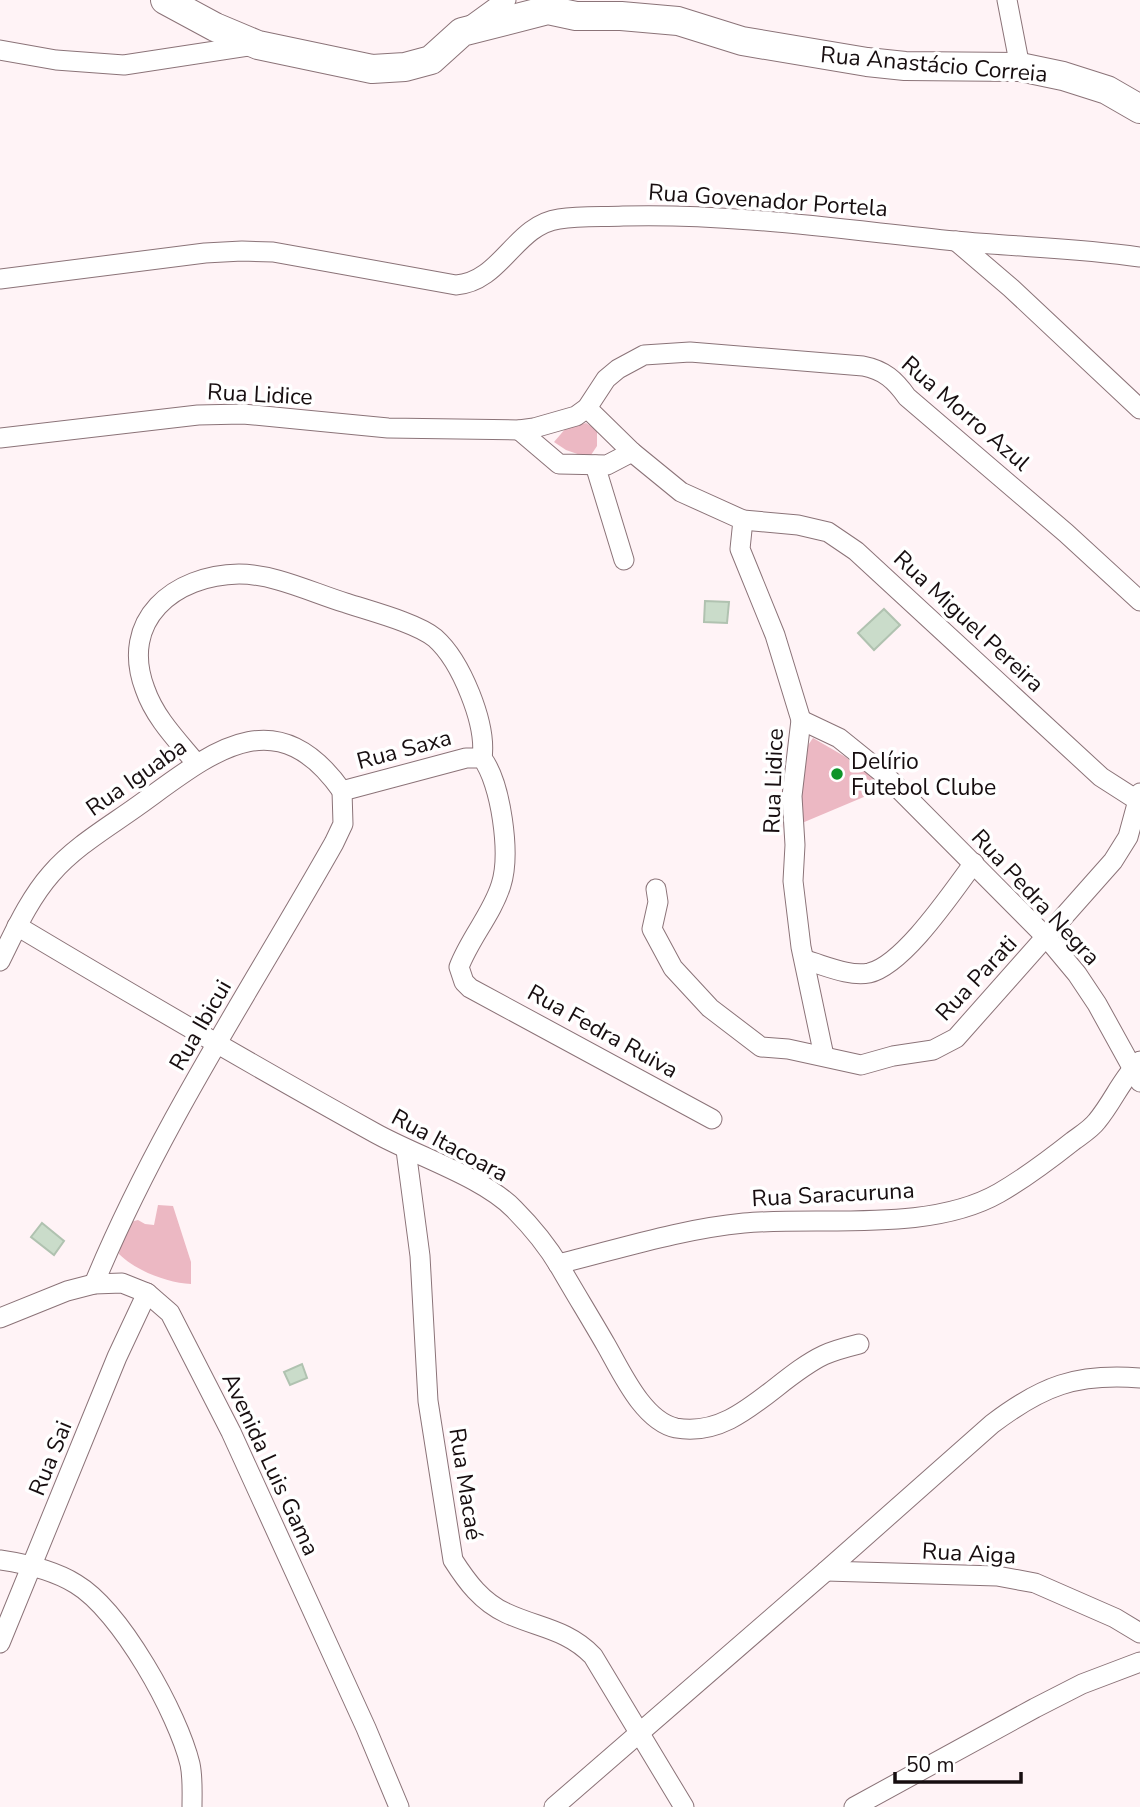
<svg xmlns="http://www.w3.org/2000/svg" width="1140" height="1807" font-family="'Nunito Sans',sans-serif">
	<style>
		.green { fill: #ecb8c3 }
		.building { fill: #cadcca; stroke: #b0c2b0; stroke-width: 2 }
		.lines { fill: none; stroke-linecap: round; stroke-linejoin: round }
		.minor-casing { stroke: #8b7378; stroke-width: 21 }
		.secondary-casing { stroke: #8b7378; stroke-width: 30 }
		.minor { stroke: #fff; stroke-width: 19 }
		.secondary { stroke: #fff; stroke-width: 28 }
		.poi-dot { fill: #0e9428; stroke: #fff; stroke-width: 2.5 }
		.labels { text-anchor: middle; stroke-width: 7; stroke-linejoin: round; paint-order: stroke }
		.street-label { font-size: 23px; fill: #170e10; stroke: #fff }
		.poi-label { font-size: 23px; fill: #170e10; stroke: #fff; text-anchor: start }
	</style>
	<rect width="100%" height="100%" fill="#fff3f6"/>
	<g class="green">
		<polygon points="586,423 597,430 597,446 589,458 566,450 554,442 566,428"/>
		<path d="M813,738l31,18 35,25 -1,10 -76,32c-1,-28 -7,-62 11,-85z"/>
		<path d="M158,1205l15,1 18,56v22c-23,-1 -55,-13 -72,-30l3,-20 8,-12 8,-2 7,4 9,1z"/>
	</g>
	<g class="building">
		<polygon points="705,601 729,602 727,623 704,622"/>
		<polygon points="884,609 900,625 874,650 858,633"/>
		<polygon points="42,1223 64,1241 54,1255 31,1237"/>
		<polygon points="302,1364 307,1378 290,1385 284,1372"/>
	</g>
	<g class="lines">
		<g class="minor-casing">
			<g id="minor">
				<polyline points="1007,0 1020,67"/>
				<polyline points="473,24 506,0"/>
				<polyline points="0,50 56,60 124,65 255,45"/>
				<polyline points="956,241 1011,288 1140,409"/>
				<path d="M0,279l205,-26 37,-2 31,1 183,33c45,-3 59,-60 103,-66 21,-3 43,-2 64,-3 111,-3 222,14 332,25 62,6 124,7 185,16"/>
				<polyline points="587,408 632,452 681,492 743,520 740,549 775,635 801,720 792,796 795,845 793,881 801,947 824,1056"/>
				<polyline points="519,430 559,464 607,465 632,452"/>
				<path d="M0,438l198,-23 45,-1 145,14 131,2 15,-2 42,-12 11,-8 19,-29 12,-10 26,-14 46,-3 173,14c21,4 32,14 44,31l159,136 74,68"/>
				<polyline points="595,465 624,560"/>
				<polyline points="743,520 798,525 828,532 856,551 1101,777 1140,802"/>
				<polyline points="801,720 839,738 885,775 1047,938 1077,974 1097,1004 1140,1082"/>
				<path d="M196,763c-19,-23 -41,-45 -51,-74 -26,-69 29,-114 94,-115 36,0 74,19 107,29 24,8 71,20 89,35 26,23 52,86 47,120"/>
				<path d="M342,791l124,-33h16c19,25 29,96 19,127 -9,29 -31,53 -42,82l5,15 6,6 242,131"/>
				<polyline points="656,889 658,902 652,929 673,968 710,1008 761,1047 788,1049 861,1065 893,1056 933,1050 956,1038 1113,861 1128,837 1140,793"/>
				<path d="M17,926c119,71 237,140 358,207 41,23 108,44 139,76 17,17 34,38 46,58 15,26 31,52 46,78 15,26 37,76 70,83 60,11 99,-50 148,-73 11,-5 23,-8 35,-11"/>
				<path d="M805,960c19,5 44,17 64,13 35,-8 84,-82 105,-110"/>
				<path d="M0,961c15,-30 29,-62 51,-87 24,-28 59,-48 88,-69 71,-51 136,-109 203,-14"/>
				<path d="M406,1150l14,106 8,145 25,159c14,22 29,42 53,53 32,15 61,16 87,43l91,151"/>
				<path d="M558,1264c61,-15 123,-35 186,-41 78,-7 185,10 255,-30 26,-15 50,-33 74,-52 8,-6 18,-12 24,-20 16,-19 25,-43 43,-60"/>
				<path d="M94,1284c64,-155 158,-296 240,-441l9,-19 -1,-33"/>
				<polyline points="0,1318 67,1291 94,1284 122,1283 147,1293 170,1313 231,1432 366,1728 399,1807"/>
				<path d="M0,1560c27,4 53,10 76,24 45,27 102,130 114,180 3,14 2,29 2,43"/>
				<polyline points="826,1571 997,1576 1035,1583 1115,1618 1140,1633"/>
				<polyline points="0,1643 117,1357 147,1293"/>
				<path d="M554,1807l272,-236 166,-147c50,-38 84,-51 148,-46"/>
				<polyline points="854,1807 1035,1708 1082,1684 1140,1662"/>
			</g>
		</g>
		<g class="secondary-casing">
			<polyline id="secondary" points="165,0 215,27 258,45 372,69 405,67 431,60 462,32 548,10 576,16 621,16 678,21 742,41 867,62 905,66 1020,67 1063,76 1107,90 1140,109"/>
		</g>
		<use href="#minor" class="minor"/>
		<use href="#secondary" class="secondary"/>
	</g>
	<circle class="poi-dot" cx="837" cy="774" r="7"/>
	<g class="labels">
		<g class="street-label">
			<text transform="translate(934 64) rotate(5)" y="8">Rua Anastácio Correia</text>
			<text transform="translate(768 200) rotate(4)" y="8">Rua Govenador Portela</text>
			<text transform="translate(260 394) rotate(3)" y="8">Rua Lidice</text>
			<text transform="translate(966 413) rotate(41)" y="8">Rua Morro Azul</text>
			<text transform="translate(969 621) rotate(43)" y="8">Rua Miguel Pereira</text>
			<text transform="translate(404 749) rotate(-15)" y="8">Rua Saxa</text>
			<text transform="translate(136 777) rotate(-35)" y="8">Rua Iguaba</text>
			<text transform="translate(773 781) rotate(-88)" y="8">Rua Lidice</text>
			<text transform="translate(1036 897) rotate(47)" y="8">Rua Pedra Negra</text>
			<text transform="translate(976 978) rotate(-47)" y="8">Rua Parati</text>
			<text transform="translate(200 1025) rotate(-60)" y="8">Rua Ibicui</text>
			<text transform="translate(603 1031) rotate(29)" y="8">Rua Fedra Ruiva</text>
			<text transform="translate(450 1145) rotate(28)" y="8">Rua Itacoara</text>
			<text transform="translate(833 1194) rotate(-3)" y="8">Rua Saracuruna</text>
			<text transform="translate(50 1458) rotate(-68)" y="8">Rua Sai</text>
			<text transform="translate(271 1464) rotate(65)" y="8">Avenida Luis Gama</text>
			<text transform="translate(466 1484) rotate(81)" y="8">Rua Macaé</text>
			<text transform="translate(969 1553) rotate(3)" y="8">Rua Aiga</text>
		</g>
		<g class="poi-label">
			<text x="851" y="769">Delírio<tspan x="851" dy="26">Futebol Clube</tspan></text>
		</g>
	</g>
	<path d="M895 1772v10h126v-10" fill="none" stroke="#170e10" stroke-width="3.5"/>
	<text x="906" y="1772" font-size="21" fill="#170e10" stroke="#ffffff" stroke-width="5" paint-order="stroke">50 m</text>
</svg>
